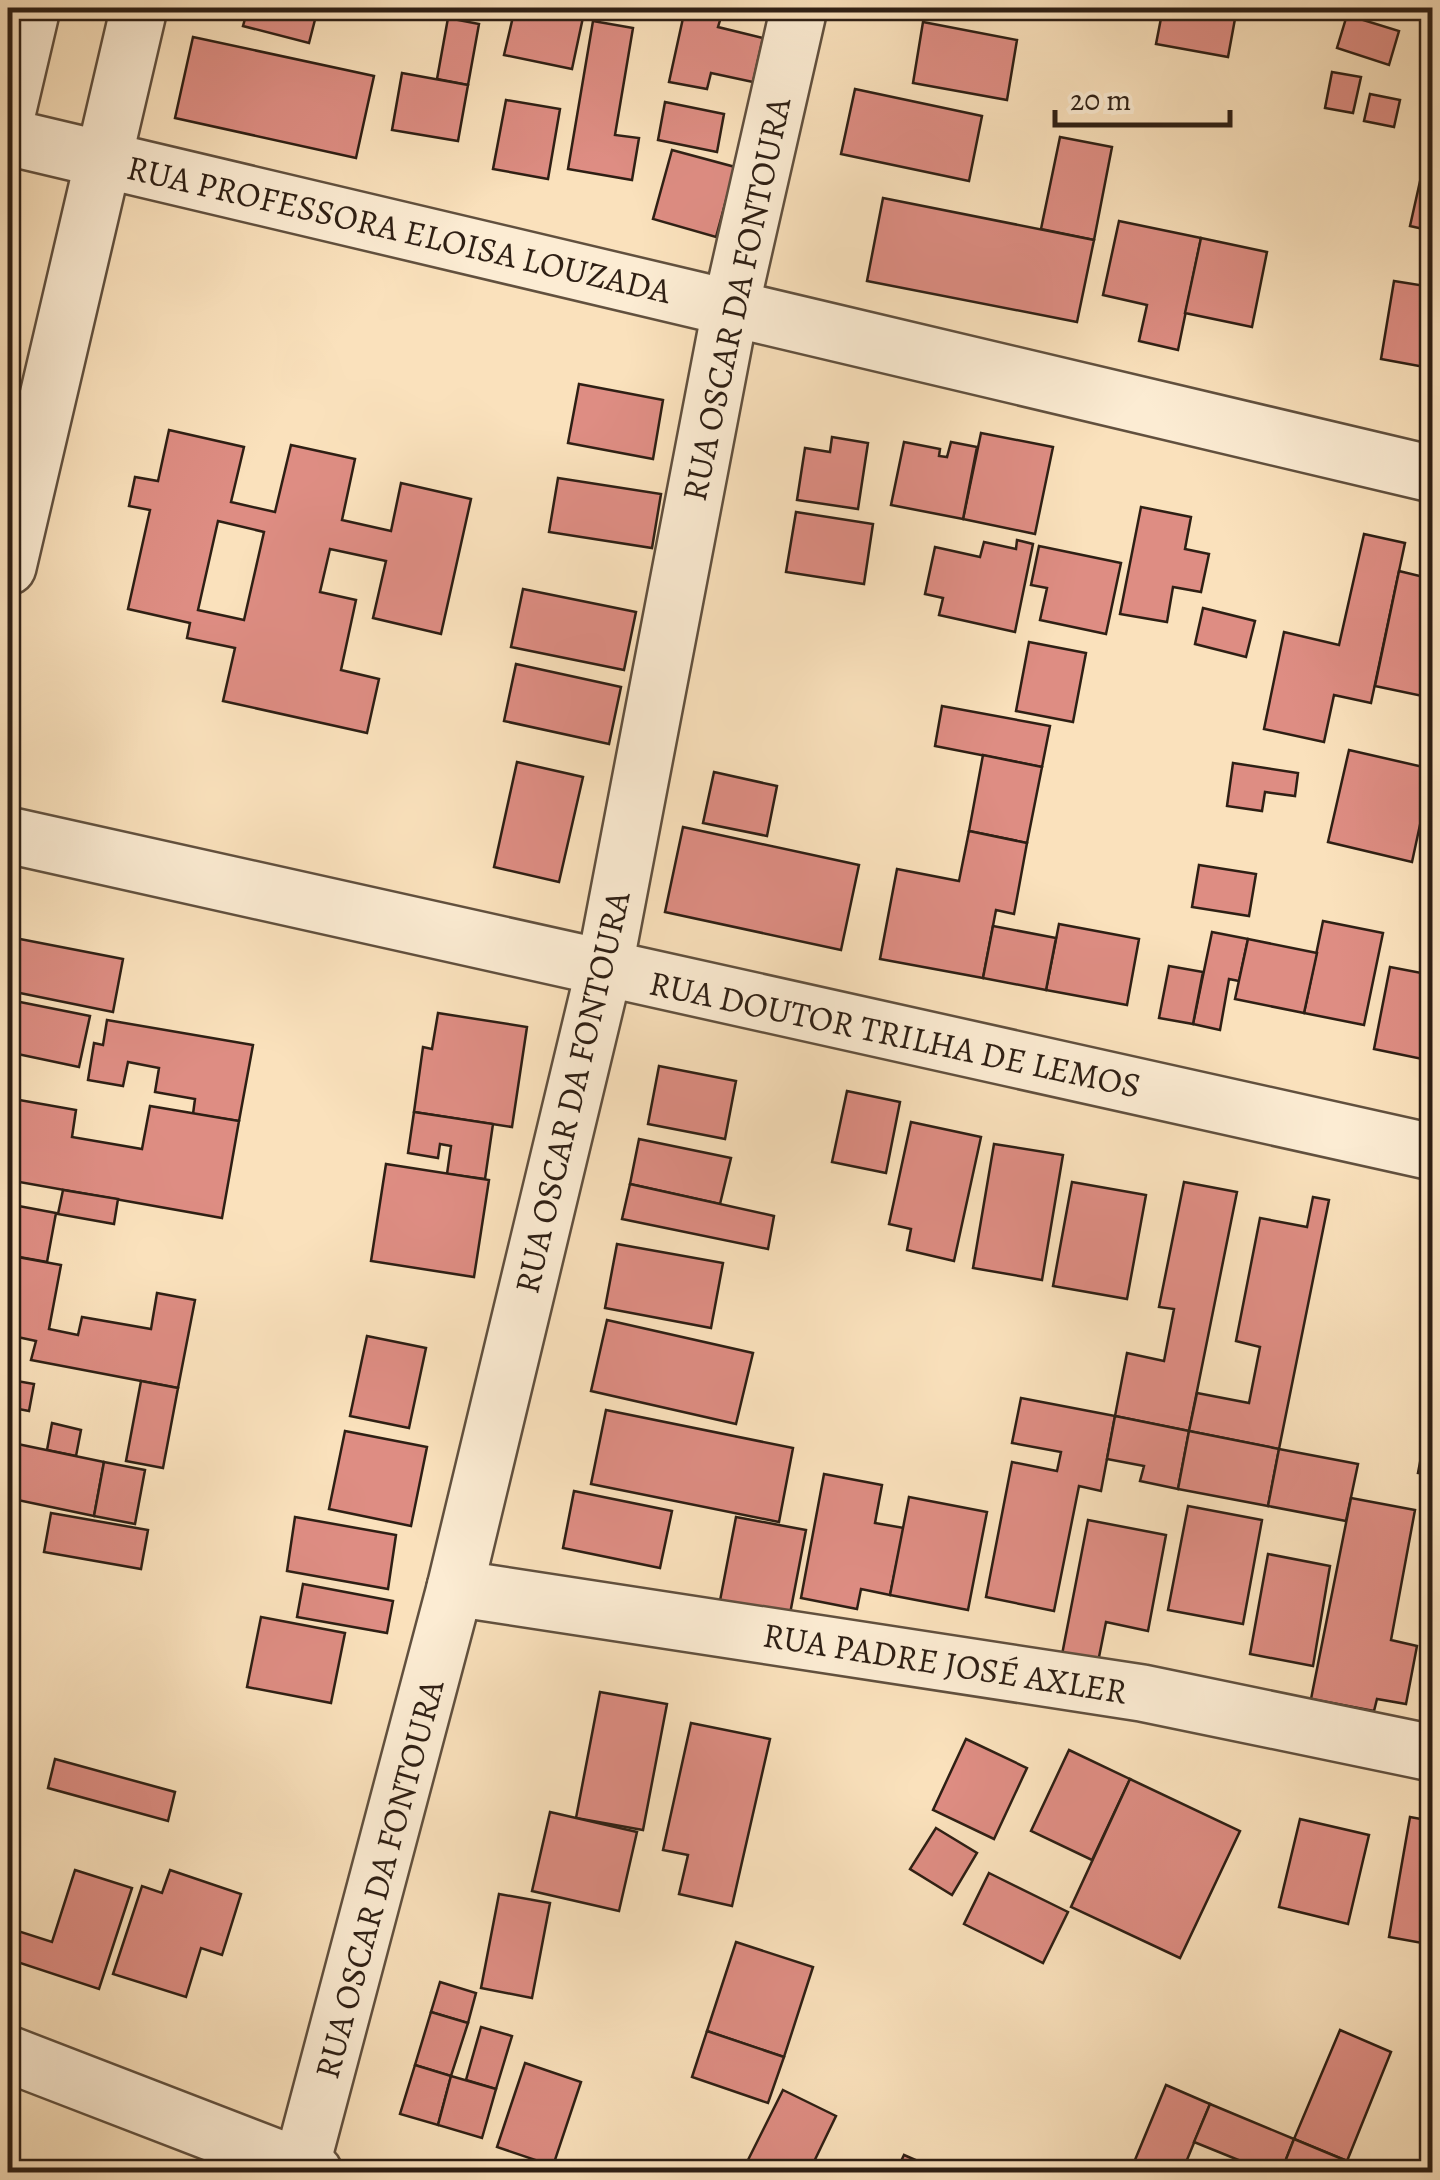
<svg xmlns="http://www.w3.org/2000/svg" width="1440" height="2180" font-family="Alegreya,serif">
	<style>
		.building { fill: #de8d83; stroke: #2e1f14; stroke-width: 2.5; fill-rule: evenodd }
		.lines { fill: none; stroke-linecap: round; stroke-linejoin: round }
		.minor-casing { stroke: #61503e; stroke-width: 60 }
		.minor { stroke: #fcecd3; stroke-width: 55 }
		.labels { text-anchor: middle; stroke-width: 10; stroke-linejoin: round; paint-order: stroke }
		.street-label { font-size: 35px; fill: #2e1f14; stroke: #fcecd3 }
	</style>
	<rect width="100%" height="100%" fill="#fae1bc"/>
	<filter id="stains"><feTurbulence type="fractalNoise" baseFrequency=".002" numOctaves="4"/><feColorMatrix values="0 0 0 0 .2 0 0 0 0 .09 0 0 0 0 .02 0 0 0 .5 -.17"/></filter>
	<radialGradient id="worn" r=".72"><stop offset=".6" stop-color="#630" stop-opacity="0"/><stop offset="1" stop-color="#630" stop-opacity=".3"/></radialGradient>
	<g class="building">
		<polygon points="248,8 318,8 309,43 243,26"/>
		<polygon points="515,8 585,8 572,69 504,55"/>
		<polygon points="1163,8 1237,8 1228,57 1156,44"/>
		<polygon points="685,9 721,17 718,27 763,38 753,82 711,73 707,89 669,82"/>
		<polygon points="1347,15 1399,31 1389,65 1337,48"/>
		<polygon points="448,18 479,24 468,85 437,79"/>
		<polygon points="593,21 633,28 615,135 639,138 632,180 568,169"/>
		<polygon points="923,22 1017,40 1007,100 913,83"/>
		<polygon points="193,37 374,76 356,158 175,118"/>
		<polygon points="1332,72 1361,77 1353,113 1325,108"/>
		<polygon points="402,73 468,85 458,141 392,130"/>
		<polygon points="855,89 982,116 969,181 841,154"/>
		<polygon points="1370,94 1400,100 1394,127 1364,121"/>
		<polygon points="506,100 560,109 548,179 493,169"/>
		<polygon points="665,102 724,114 717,152 658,140"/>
		<polygon points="1060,137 1112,147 1094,240 1041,229"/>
		<polygon points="1429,141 1432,142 1432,231 1410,226"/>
		<polygon points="672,150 735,167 716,237 653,219"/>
		<polygon points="883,198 1094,240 1077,322 867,281"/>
		<polygon points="1119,221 1201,238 1178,350 1139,341 1147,305 1103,295"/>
		<polygon points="1201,238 1267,252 1252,327 1185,313"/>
		<polygon points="1394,281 1432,287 1430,368 1381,359"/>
		<polygon points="579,384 663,400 653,459 568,443"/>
		<path d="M169,430l75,17 -13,55 44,10 16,-67 64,14 -13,61 49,11 10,-48 70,16 -30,135 -68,-16 13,-57 -56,-12 -10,43 36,8 -15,70 38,9 -12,54 -144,-32 12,-53 -48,-10 3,-15 -62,-14 22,-99 -21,-4 6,-29 23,4zM218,521l46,11 -20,88 -46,-10z"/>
		<polygon points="981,433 1053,447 1035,534 963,519"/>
		<polygon points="832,437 868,443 858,509 797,500 805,448 830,452"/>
		<polygon points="904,442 940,449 939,456 947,457 951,442 977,447 963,519 891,505"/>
		<polygon points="558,478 661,494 652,548 549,532"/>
		<polygon points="1141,507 1191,517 1185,549 1209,554 1201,592 1173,587 1167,622 1120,614"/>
		<polygon points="796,512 873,524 864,584 786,572"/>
		<polygon points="1364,534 1405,543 1371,703 1334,695 1324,742 1264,729 1284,632 1339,645"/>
		<polygon points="1017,540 1033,544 1015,632 939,615 943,598 925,594 935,547 980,557 984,542 1016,549"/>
		<polygon points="1039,546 1121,563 1106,634 1040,620 1047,588 1031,585"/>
		<polygon points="1399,571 1432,579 1432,698 1375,686"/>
		<polygon points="523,589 636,612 624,670 511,647"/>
		<polygon points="1203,608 1255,621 1246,657 1195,644"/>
		<polygon points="1029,642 1086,653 1073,722 1016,711"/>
		<polygon points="516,664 621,687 609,744 504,721"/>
		<polygon points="942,706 1050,726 1042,767 935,746"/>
		<polygon points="1349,750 1432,769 1412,862 1328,842"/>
		<polygon points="983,755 1042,767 1027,843 969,831"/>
		<polygon points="517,762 583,777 559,882 494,867"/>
		<polygon points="1233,763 1298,773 1295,796 1265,792 1262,811 1227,806"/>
		<polygon points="714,772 777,786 767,836 703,823"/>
		<polygon points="683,827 859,865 841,950 665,912"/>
		<polygon points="969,831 1027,843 1014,914 996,910 983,978 880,959 897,869 959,881"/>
		<polygon points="1199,865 1256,874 1249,916 1192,907"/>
		<polygon points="1323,921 1383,933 1364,1025 1304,1013"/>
		<polygon points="1059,924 1139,939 1127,1005 1046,990"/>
		<polygon points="993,926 1056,938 1046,990 983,978"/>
		<polygon points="1212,932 1248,939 1239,981 1229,979 1220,1030 1193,1024"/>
		<polygon points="20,939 123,959 113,1012 10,991"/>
		<polygon points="1248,939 1317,953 1304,1013 1235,999"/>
		<polygon points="1169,966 1203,972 1193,1024 1159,1018"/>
		<polygon points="1390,967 1432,975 1432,1061 1374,1049"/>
		<polygon points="10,1000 90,1016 79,1067 8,1052"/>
		<polygon points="438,1013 527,1027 512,1127 414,1112 423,1047 432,1049"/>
		<polygon points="107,1020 253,1045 239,1121 193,1114 195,1099 155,1092 159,1068 128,1062 123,1086 88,1080 94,1043 103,1045"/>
		<polygon points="659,1066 736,1081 725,1139 648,1124"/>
		<polygon points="847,1091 900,1102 886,1173 832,1162"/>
		<polygon points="8,1098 76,1110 72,1137 142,1149 150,1106 239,1121 222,1218 8,1180"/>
		<polygon points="414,1112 493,1124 485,1179 447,1174 451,1146 440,1144 438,1158 408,1153"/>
		<polygon points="911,1122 981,1137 954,1261 907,1250 911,1229 889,1224"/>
		<polygon points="639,1139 731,1158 720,1204 630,1184"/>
		<polygon points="994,1144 1063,1155 1042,1280 973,1268"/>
		<polygon points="386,1164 489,1180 474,1277 371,1261"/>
		<polygon points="1072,1182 1146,1195 1127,1299 1053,1286"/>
		<polygon points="1184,1182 1237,1192 1189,1431 1115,1416 1127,1353 1164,1361 1174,1309 1159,1307"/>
		<polygon points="630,1184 774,1216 768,1249 622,1219"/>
		<polygon points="63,1190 118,1199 114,1224 58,1214"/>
		<polygon points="1313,1197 1329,1200 1279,1449 1189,1431 1197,1393 1249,1403 1260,1347 1236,1341 1260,1218 1307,1227"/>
		<polygon points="8,1204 56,1213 47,1262 8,1255"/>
		<polygon points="617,1244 723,1263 711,1328 605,1308"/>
		<polygon points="12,1256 61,1265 49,1329 78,1335 82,1317 151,1329 157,1293 195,1300 178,1388 31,1360 36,1341 8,1335"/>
		<polygon points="607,1320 753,1353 736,1424 591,1391"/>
		<polygon points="367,1336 426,1348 409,1428 350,1416"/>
		<polygon points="8,1359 15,1360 11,1380 34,1384 29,1411 8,1407"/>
		<polygon points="141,1381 178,1388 163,1468 126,1461"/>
		<polygon points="1021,1398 1115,1416 1101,1491 1079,1486 1054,1611 986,1597 1012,1462 1057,1471 1061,1452 1012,1443"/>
		<polygon points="1432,1399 1432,1475 1418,1473"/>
		<polygon points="606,1410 793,1448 779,1522 591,1484"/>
		<polygon points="1115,1416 1189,1431 1178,1489 1140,1481 1144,1466 1107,1459"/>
		<polygon points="52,1423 81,1430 76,1456 47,1450"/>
		<polygon points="345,1431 427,1447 411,1526 329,1509"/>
		<polygon points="1189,1431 1279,1449 1268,1506 1178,1489"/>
		<polygon points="8,1442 104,1462 94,1516 8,1498"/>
		<polygon points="1279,1449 1358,1464 1346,1521 1268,1506"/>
		<polygon points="104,1462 145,1470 135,1524 94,1516"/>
		<polygon points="824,1474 882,1485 875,1523 904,1528 890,1595 861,1589 857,1609 801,1598"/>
		<polygon points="574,1491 672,1511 660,1568 563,1548"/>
		<polygon points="909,1497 987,1512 968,1610 890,1595"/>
		<polygon points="1351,1498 1415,1510 1391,1640 1417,1646 1406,1704 1377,1699 1374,1711 1311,1699"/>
		<polygon points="1188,1506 1262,1520 1243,1624 1168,1610"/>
		<polygon points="51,1513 148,1530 141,1569 44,1552"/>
		<polygon points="295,1517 396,1535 388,1589 287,1571"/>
		<polygon points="736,1517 806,1530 789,1619 719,1606"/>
		<polygon points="1088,1520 1166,1535 1148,1631 1106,1622 1096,1672 1060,1665"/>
		<polygon points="1268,1554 1330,1566 1313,1666 1250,1654"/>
		<polygon points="303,1584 393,1601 387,1633 297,1617"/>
		<polygon points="261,1617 345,1633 331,1703 247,1687"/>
		<polygon points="1432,1643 1432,1738 1418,1736"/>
		<polygon points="600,1692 667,1704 643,1830 576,1818"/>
		<polygon points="691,1723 770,1739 732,1906 679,1894 688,1855 663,1850"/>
		<polygon points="966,1739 1027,1768 994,1839 933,1810"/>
		<polygon points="1069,1750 1130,1779 1092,1860 1031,1831"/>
		<polygon points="55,1759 175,1792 168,1821 48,1788"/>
		<polygon points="1130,1779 1240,1831 1180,1958 1071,1907"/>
		<polygon points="550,1812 637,1832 619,1911 532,1891"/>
		<polygon points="1410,1817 1432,1821 1432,1967 1424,1966 1428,1944 1389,1937"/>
		<polygon points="1300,1819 1369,1835 1348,1924 1279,1907"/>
		<polygon points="936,1828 977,1853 952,1895 910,1869"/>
		<polygon points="75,1870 132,1888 99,1989 8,1959 15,1930 52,1942"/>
		<polygon points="170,1870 241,1894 222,1955 201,1948 186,1997 113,1974 142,1886 162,1893"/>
		<polygon points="989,1873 1068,1912 1043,1963 964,1924"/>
		<polygon points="499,1894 550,1903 532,1998 481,1988"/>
		<polygon points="736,1942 813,1967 784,2057 707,2031"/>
		<polygon points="440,1982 476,1993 468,2023 431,2012"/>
		<polygon points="1432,2001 1432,2036 1426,2035"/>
		<polygon points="431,2012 468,2023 451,2076 415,2065"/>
		<polygon points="481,2027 512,2036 496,2089 466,2080"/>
		<polygon points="1340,2030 1391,2052 1347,2161 1294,2139"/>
		<polygon points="707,2031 784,2057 768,2103 692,2077"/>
		<polygon points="525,2063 581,2082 553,2166 497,2147"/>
		<polygon points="415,2065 451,2076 438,2125 400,2114"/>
		<polygon points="451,2076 496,2089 482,2138 438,2125"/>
		<polygon points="1166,2085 1210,2104 1182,2172 1130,2172"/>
		<polygon points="783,2090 836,2116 809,2172 742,2172"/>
		<polygon points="1210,2104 1294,2139 1281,2172 1268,2172 1194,2142"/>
		<polygon points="1294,2139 1347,2161 1342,2172 1281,2172"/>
		<polygon points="904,2155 943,2172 896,2172"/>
		<polygon points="1347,2161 1375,2172 1342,2172"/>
	</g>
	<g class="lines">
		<g class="minor-casing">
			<g id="minor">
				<polyline points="8,110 32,8"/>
				<polyline points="8,137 1432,474"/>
				<polyline points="8,567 139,8"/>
				<polyline points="8,835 1432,1152"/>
				<polyline points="455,1588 1142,1693 1432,1753"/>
				<polyline points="8,2054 314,2172"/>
				<polyline points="301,2167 455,1588 604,970 731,306 799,8"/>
			</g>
		</g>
		<use href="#minor" class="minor"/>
	</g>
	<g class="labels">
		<g class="street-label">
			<text transform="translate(399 229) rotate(13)" y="12">RUA PROFESSORA ELOISA LOUZADA</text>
			<text transform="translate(736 299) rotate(-78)" y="12">RUA OSCAR DA FONTOURA</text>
			<text transform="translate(895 1034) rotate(12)" y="12">RUA DOUTOR TRILHA DE LEMOS</text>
			<text transform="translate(572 1092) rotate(-77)" y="12">RUA OSCAR DA FONTOURA</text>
			<text transform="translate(945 1663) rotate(9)" y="12">RUA PADRE JOSÉ AXLER</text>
			<text transform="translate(379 1879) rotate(-75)" y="12">RUA OSCAR DA FONTOURA</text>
		</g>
	</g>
	<rect width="1440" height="2180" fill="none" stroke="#fae1bc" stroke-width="40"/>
	<rect x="10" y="10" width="1420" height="2160" fill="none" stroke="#2e1f14" stroke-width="5"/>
	<rect x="20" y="20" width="1400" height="2140" fill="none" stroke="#2e1f14" stroke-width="2.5"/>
	<path d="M1055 110v15h175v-15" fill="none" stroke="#2e1f14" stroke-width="5"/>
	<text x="1070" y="110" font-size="30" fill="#2e1f14" stroke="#fcecd3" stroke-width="8" paint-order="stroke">20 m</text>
	<rect width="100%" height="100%" filter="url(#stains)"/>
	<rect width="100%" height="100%" fill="url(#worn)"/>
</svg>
